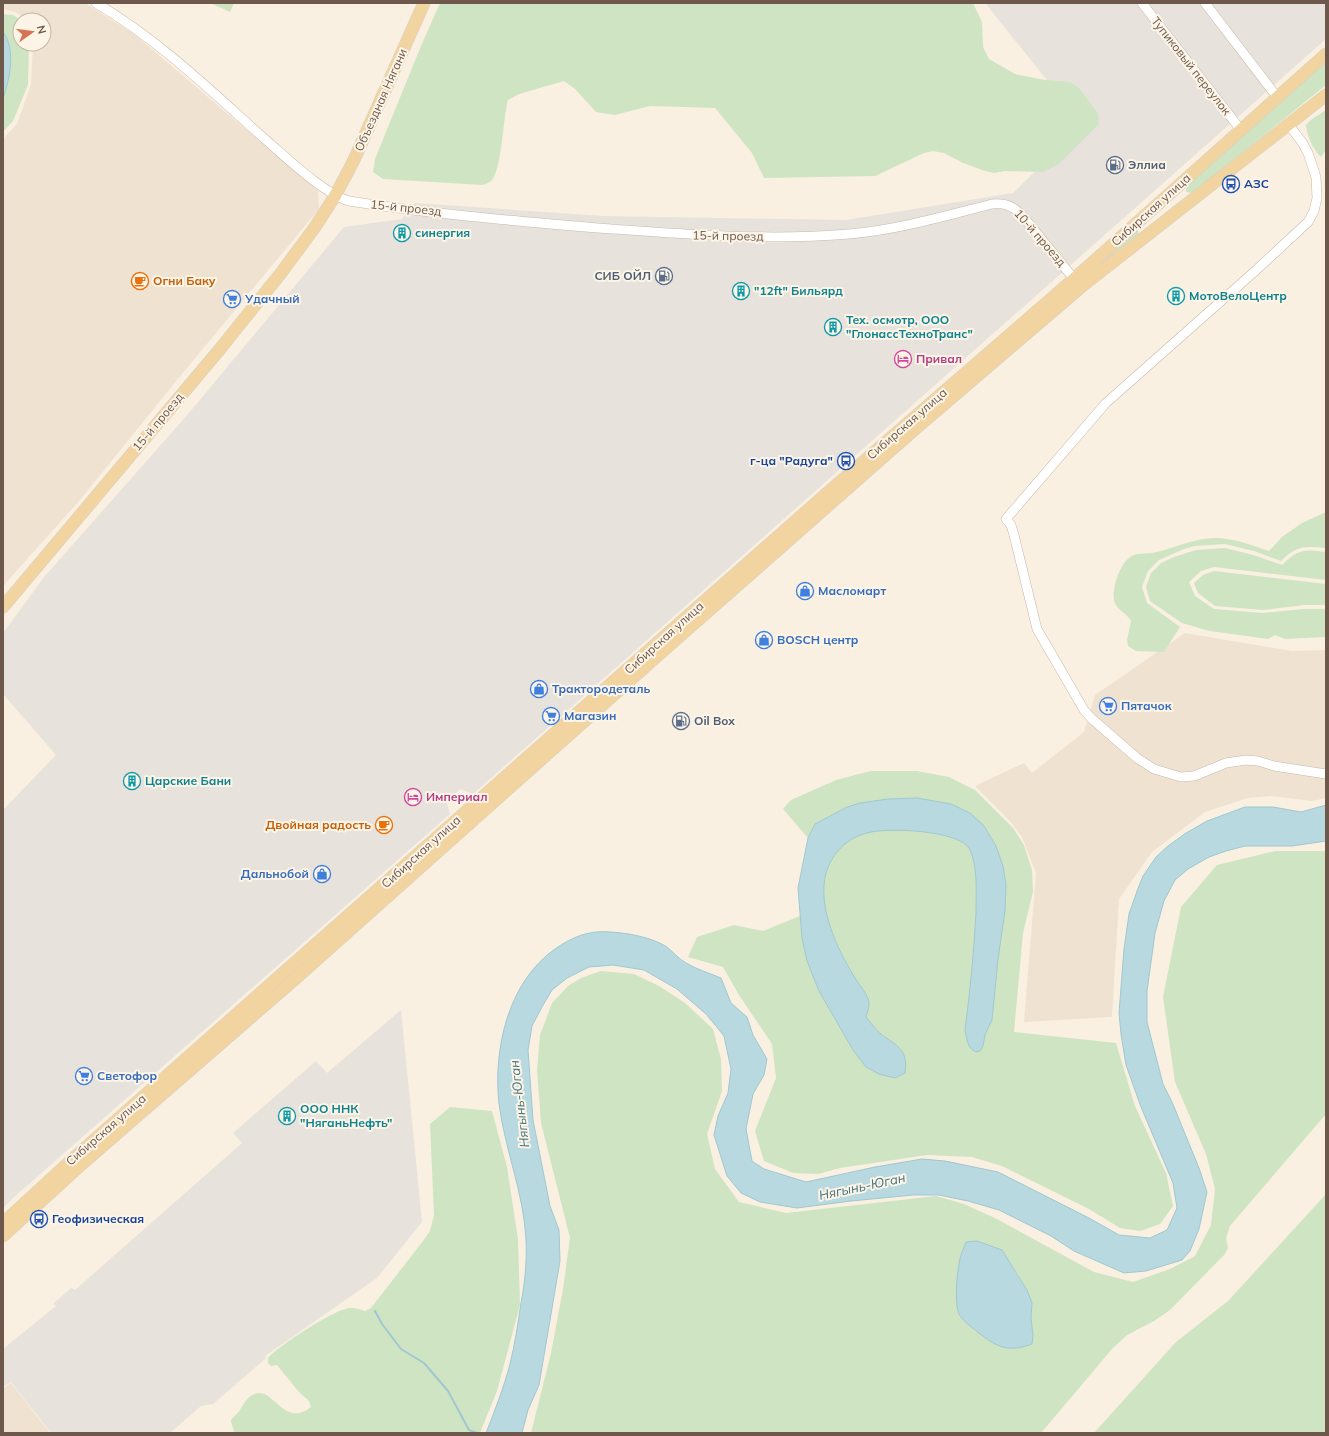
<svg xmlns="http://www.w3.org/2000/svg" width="1329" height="1436" font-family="Mulish,sans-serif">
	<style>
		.residential { fill: #efe2d1 }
		.industrial { fill: #e8e2dc }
		.green { fill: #cfe4c2; fill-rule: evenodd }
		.water { fill: #b8d9e0; stroke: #a0c8d0 }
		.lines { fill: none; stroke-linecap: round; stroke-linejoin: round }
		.stream { stroke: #a0c8d0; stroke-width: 2 }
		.minor-casing { stroke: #c8b8aa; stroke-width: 10 }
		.major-casing { stroke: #d6d0cd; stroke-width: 13 }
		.minor { stroke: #fff; stroke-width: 9 }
		.major { stroke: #f1d4a0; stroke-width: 12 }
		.labels { text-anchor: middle; stroke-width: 4; stroke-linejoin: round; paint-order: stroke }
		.street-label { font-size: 12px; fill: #6d584b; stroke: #fcf4e6 }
		.service-label { font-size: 12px; font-weight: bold; fill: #4e5e75; stroke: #fcf4e6; text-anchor: start }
		.transit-label { font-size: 12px; font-weight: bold; fill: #164399; stroke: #fcf4e6; text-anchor: start }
		.culture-label { font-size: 12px; font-weight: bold; fill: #0d838f; stroke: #fcf4e6; text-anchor: start }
		.food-label { font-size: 12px; font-weight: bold; fill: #c56008; stroke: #fcf4e6; text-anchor: start }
		.shop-label { font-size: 12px; font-weight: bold; fill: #366cbe; stroke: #fcf4e6; text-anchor: start }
		.hotel-label { font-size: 12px; font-weight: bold; fill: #b23c85; stroke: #fcf4e6; text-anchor: start }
		.water-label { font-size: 13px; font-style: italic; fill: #47747f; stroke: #fcf4e6 }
	</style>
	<rect width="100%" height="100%" fill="#f9f0e1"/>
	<g class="residential">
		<polygon points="3,3 85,3 134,34 318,191 319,209 177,380 80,500 3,586 3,139 17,124 31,84 33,44 44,44 44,20 23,20 22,16 15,12 3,9"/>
		<polygon points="1185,633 1292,651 1326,650 1326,798 1312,801 1271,796 1248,798 1205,812 1152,852 1119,899 1112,1017 1024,1022 1036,873 1022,837 1009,820 975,786 1024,763 1032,773 1084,732 1095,695"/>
		<polygon points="11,1383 50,1433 3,1433 3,1386 5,1387"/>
	</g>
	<g class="industrial">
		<polygon points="985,3 1326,3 1326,39 473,794 460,789 447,803 450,814 13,1198 3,1208 3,810 56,755 3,694 3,633 45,576 189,413 344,227 402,219 415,203 604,216 846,220 1013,193 1083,125"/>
		<polygon points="401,1010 422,1222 377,1278 265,1356 266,1358 213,1404 201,1406 170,1433 51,1433 11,1382 5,1386 3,1384 3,1349 56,1306 53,1304 71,1288 75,1290 242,1143 233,1133 316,1061 327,1073"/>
	</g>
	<g class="green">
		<polygon points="210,3 234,3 230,12"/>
		<path d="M440,3h533l9,19 1,25 6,12 26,15 30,6 25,2 8,5 20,26 1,11 -40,40 -16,8 -38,-1 -11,2 -9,-2 -22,-8 -19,-10 -11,-2 -9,2 -49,23 -111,2 -12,-25 -37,-45 -65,-2 -35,9 -19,-3 -21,-23 -11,-8 -45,13 -11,6c-5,17 -6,71 -17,81 -2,2 -6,3 -9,4l-99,-6 -10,-7 2,-13 46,-113z"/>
		<polygon points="3,14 13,15 19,19 20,44 29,44 28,85 13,121 3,132 3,98 9,80 9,47 6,36 3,32"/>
		<polygon points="1326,62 1326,85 1192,193 1186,192 1186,186"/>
		<path d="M1326,110v40l-5,7c-8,-7 -14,-21 -15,-32l6,-6z"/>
		<polygon points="1135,231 1138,231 1140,236 1100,266 1098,264"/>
		<path d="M1326,512v36c-20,-2 -30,-3 -45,13l-27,-10 -29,-7 -30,2 -11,3 -25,11 -11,11 -6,16 5,16 33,24 -16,25 -28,-1 -8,-5 -1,-6 4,-19c-5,-9 -15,-11 -17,-21 -2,-11 5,-34 15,-42 7,-6 15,-4 23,-5 22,-4 41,-15 63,-15 18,0 36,7 54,13l13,-14 20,-14z"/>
		<path d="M1225,548l28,7 29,10c16,-16 22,-16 44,-13v28l-112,-13 -13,4 -12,11 6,14 19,13 49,4 41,-4h22v28l-41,2 -10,-4 -7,4 -58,-8 -28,-8 -32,-22 -4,-14 5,-14 10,-10 13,-6 22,-7z"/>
		<polygon points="1214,571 1326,584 1326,605 1304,605 1263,610 1215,606 1198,593 1194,583 1203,575"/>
		<path d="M871,771h46l32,6 26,13 38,38 11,17 8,25 1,22 -10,41 -9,99 102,11 19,63 31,67 7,33 -13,18 -20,7 -20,-3 -31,-19 -87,-43 -30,-9 -45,-2 -87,13 -22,6 -25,-1 -29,-12 -9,-30 21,-53 -4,-34 -33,-49 -16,-28 -35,-10 9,-20 37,-12 29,6 37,-15 2,22 5,23 12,30 34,59 33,-13 -12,-9 -8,-11c1,-4 3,-8 3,-12 0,-10 -11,-21 -15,-29 -17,-27 -37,-71 -28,-103 6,-20 21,-35 41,-41 19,-5 95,-2 103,18 8,17 6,44 6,63 -2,39 -6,78 -11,117l18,16 2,-11 7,-15 6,-61 7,-48 1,-25 -3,-20 -86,-68 -29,1 -41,8 -32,17 -7,14 -25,-29 8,-9 45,-20z"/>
		<path d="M1275,851h51v263l-96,112 -4,12 2,10 -3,6 -55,56 -16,11 -27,14 -15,14 -71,84h-510l20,-80 12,-64 7,-51 -29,-115 -4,-53 3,-35 12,-32 16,-17 13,-8 20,-7 33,3 25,12 26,17 28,26 8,30 1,32 -15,43 8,35 24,33 47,11 150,-17 28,8 31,14 99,54 39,10 37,-13 25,-13 16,-31 4,-36 -9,-35 -31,-72 -12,-85 18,-90 36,-42zM1011,1265l7,9 14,29 -1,15 2,18z"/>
		<path d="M450,1107l42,4 15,56 11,72 2,66 -23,86 -17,42h-246c0,-5 -3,-8 -3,-13 3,-4 8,-7 10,-12 3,-4 5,-9 10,-12 22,-15 30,34 60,11l-2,-6 -10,-9 -22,-27 -6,1 -3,-3v-5c9,-11 68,-50 82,-50 5,-1 10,2 15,3l6,-3 52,-67 7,-10 4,-16 -4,-91z"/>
		<polygon points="1326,1194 1326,1433 1094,1433 1176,1342 1228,1301"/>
	</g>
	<g class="water">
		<path d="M3,32c13,16 7,48 0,66z"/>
		<path d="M917,798l34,6 19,9 14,13 12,20 7,20 3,19 -1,26 -7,48 -6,61 -7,15 -2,11 -3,5 -4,1c-9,-4 -9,-13 -11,-22 5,-39 9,-78 11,-117 0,-19 2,-46 -6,-63 -8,-20 -84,-23 -103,-17 -20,5 -35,20 -41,40 -9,33 11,76 28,103 4,8 16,20 15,29 0,4 -2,8 -3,12 3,3 5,7 8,10 14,17 36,17 31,46l-10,5 -16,-4 -13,-7 -13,-17 -34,-59 -12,-30 -5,-23 -4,-50 10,-50 7,-14 32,-17 13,-4 28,-4z"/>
		<path d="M1326,805v36l-34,5h-47l-19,5 -17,6 -21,12 -13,11 -11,21 -9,32 -8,58v31l16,62 9,18 27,66 8,24 -8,37 -9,22 -8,9 -36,11 -22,2 -50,-22 -23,-15 -52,-26 -31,-9 -29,-6h-26l-62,6 -54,7 -37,-6 -19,-9 -14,-17 -13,-41 4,-19 10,-23 3,-24 -7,-33 -18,-22 -29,-25 -33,-19 -31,-5 -24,2 -22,11 -15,12 -9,15 -11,21 -4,24 5,70 17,86 9,24 1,31 -21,124 -11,25 -6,23h-36c9,-23 18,-46 24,-69 5,-20 8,-41 11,-61 4,-21 6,-42 5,-63 -2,-46 -21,-90 -27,-136 -6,-55 9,-122 56,-155 17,-12 34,-19 55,-17 18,1 41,5 57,15 6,5 12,12 19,16 10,6 23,10 35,15l10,25 16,14 6,18 14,24 -3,16 -11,19 -7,35 6,32 12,8 42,13 69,-15 47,-8 23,2 53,11 91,46 30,17 31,3 17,-8 10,-22 -4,-25 -32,-76 -15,-42 -5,-31 -2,-21 5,-64 5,-35 8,-23 6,-15 13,-19 12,-11 18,-13 21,-12 38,-14h28l28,5z"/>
		<path d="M977,1241l25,9 25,40 5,13 -1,15 2,18 -1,8c-27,10 -38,1 -58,-15 -5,-4 -12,-9 -15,-15 -5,-12 -2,-42 1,-55 1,-6 4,-11 6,-17z"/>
	</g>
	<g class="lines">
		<polyline class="stream" points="375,1311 382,1324 401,1349 424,1363 448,1391 469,1430 477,1433"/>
		<g class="minor-casing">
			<g id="minor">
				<path d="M96,3c63,37 116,89 170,137 21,18 57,53 83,61 82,13 166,20 249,27 83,6 167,13 251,6 48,-4 96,-18 143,-30 13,-1 19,1 29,10l53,65"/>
				<polyline points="1142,3 1241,130"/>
				<polyline points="1205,3 1277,97"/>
				<polyline points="1288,124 1302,142 1308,153 1316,177 1317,198 1314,211 1308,222 1254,272 1106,403 1006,519 1011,525 1014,535 1037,629 1084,710 1091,718 1137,758 1154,769 1181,777 1194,776 1226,763 1246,760 1258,761 1274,766 1326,774"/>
			</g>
		</g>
		<g class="major-casing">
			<g id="major">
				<polyline points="3,607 220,349 281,273 315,227 335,196 353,162 424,3"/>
				<polyline points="3,1223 76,1156 496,785 825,495 1074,279 1326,54"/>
				<polyline points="3,1236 83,1163 295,979 663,651 915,429 1081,287 1326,95"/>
			</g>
		</g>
		<use href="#minor" class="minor"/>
		<use href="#major" class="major"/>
	</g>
	<defs>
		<g id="fuel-ring" transform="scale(0.9)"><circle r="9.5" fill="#fcf4e6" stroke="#5c6f8a" stroke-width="1.5"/><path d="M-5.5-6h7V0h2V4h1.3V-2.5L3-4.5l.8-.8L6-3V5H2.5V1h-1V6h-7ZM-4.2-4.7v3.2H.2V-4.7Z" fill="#5c6f8a"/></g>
		<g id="bus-ring" transform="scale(0.9)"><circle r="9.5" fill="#fcf4e6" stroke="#1a4fb4" stroke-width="1.5"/><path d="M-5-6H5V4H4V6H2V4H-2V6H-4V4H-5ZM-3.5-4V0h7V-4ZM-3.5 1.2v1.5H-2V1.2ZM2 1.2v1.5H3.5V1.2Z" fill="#1a4fb4"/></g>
		<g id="building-ring" transform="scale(0.9)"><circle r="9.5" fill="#fcf4e6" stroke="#0f9aa8" stroke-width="1.5"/><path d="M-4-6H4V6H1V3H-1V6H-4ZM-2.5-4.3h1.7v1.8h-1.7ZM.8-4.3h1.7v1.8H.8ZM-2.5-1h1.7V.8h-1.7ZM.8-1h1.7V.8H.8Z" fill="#0f9aa8"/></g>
		<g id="cafe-ring" transform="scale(0.9)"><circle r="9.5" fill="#fcf4e6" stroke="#e8710a" stroke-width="1.5"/><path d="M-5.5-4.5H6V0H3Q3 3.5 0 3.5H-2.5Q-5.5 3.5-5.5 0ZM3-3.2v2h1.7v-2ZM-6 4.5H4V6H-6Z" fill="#e8710a"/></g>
		<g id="supermarket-ring" transform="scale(0.9)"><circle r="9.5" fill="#fcf4e6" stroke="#3f7fe0" stroke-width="1.5"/><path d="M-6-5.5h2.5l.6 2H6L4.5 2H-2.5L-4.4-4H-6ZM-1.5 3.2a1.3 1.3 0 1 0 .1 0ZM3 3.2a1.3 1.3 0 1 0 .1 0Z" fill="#3f7fe0"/></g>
		<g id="hotel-ring" transform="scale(0.9)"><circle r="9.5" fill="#fcf4e6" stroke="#d1479c" stroke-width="1.5"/><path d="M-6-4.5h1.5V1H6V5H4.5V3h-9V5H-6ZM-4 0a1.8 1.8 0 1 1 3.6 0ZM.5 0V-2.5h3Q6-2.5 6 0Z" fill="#d1479c"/></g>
		<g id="shop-ring" transform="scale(0.9)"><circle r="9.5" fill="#fcf4e6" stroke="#3f7fe0" stroke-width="1.5"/><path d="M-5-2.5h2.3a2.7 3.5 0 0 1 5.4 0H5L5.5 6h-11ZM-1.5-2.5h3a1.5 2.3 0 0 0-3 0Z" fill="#3f7fe0"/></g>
	</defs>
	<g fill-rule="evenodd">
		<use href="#fuel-ring" x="1115" y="165"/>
		<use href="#bus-ring" x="1231" y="184"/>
		<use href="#building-ring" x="402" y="233"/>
		<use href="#fuel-ring" x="664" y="276"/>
		<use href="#cafe-ring" x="140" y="281"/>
		<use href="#building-ring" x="741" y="291"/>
		<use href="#building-ring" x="1176" y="296"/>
		<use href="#supermarket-ring" x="232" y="299"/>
		<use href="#building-ring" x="833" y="327"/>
		<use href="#hotel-ring" x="903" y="359"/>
		<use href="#bus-ring" x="846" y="461"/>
		<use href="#shop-ring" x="805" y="591"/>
		<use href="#shop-ring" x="764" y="640"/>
		<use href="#shop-ring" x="539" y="689"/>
		<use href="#supermarket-ring" x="1108" y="706"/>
		<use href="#supermarket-ring" x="551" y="716"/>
		<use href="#fuel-ring" x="681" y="721"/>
		<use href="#building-ring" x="132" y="781"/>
		<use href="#hotel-ring" x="413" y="797"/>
		<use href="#cafe-ring" x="384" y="825"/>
		<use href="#shop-ring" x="322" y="874"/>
		<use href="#supermarket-ring" x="84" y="1076"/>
		<use href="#building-ring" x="287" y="1116"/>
		<use href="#bus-ring" x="39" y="1219"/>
	</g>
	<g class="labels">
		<g class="street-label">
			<text transform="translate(1191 66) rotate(52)" y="4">Тупиковый переулок</text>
			<text transform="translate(381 100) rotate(-66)" y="4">Объездная Нягани</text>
			<text transform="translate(406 208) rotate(6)" y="4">15-й проезд</text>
			<text transform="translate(1151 210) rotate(-42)" y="4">Сибирская улица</text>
			<text transform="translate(728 236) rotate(1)" y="4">15-й проезд</text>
			<text transform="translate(1040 238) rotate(49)" y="4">10-й проезд</text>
			<text transform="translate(158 422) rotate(-50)" y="4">15-й проезд</text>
			<text transform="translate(907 424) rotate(-41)" y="4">Сибирская улица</text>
			<text transform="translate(664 638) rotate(-42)" y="4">Сибирская улица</text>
			<text transform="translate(421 852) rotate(-42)" y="4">Сибирская улица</text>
			<text transform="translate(106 1130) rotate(-41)" y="4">Сибирская улица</text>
		</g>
		<g class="service-label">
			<text x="1128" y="169">Эллиа</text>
			<text x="651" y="280" text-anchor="end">СИБ ОЙЛ</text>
			<text x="694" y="725">Oil Box</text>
		</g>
		<g class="transit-label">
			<text x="1244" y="188">АЗС</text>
			<text x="833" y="465" text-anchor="end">г-ца "Радуга"</text>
			<text x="52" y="1223">Геофизическая</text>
		</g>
		<g class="culture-label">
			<text x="415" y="237">синергия</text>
			<text x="754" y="295">"12ft" Бильярд</text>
			<text x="1189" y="300">МотоВелоЦентр</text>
			<text x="846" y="324">Тех. осмотр, ООО<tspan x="846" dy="14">"ГлонассТехноТранс"</tspan></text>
			<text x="145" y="785">Царские Бани</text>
			<text x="300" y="1113">ООО ННК<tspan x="300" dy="14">"НяганьНефть"</tspan></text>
		</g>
		<g class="food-label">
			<text x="153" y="285">Огни Баку</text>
			<text x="371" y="829" text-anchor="end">Двойная радость</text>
		</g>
		<g class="shop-label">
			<text x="245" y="303">Удачный</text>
			<text x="818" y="595">Масломарт</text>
			<text x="777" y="644">BOSCH центр</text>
			<text x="552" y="693">Трактородеталь</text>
			<text x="1121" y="710">Пятачок</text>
			<text x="564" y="720">Магазин</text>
			<text x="309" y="878" text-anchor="end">Дальнобой</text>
			<text x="97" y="1080">Светофор</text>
		</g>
		<g class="hotel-label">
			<text x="916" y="363">Привал</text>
			<text x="426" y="801">Империал</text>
		</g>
		<g class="water-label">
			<text transform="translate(519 1104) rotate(-97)" y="5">Нягынь-Юган</text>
			<text transform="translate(862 1186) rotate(-12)" y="5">Нягынь-Юган</text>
		</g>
	</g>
	<rect width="1329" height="1436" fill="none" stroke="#6d584b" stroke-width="8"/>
	<g transform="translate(32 32) rotate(76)"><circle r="19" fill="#fcf4e6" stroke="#c3b6a8"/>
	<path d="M0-3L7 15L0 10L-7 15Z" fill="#d67353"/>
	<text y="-6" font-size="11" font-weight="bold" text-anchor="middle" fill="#6d584b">N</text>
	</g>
</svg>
